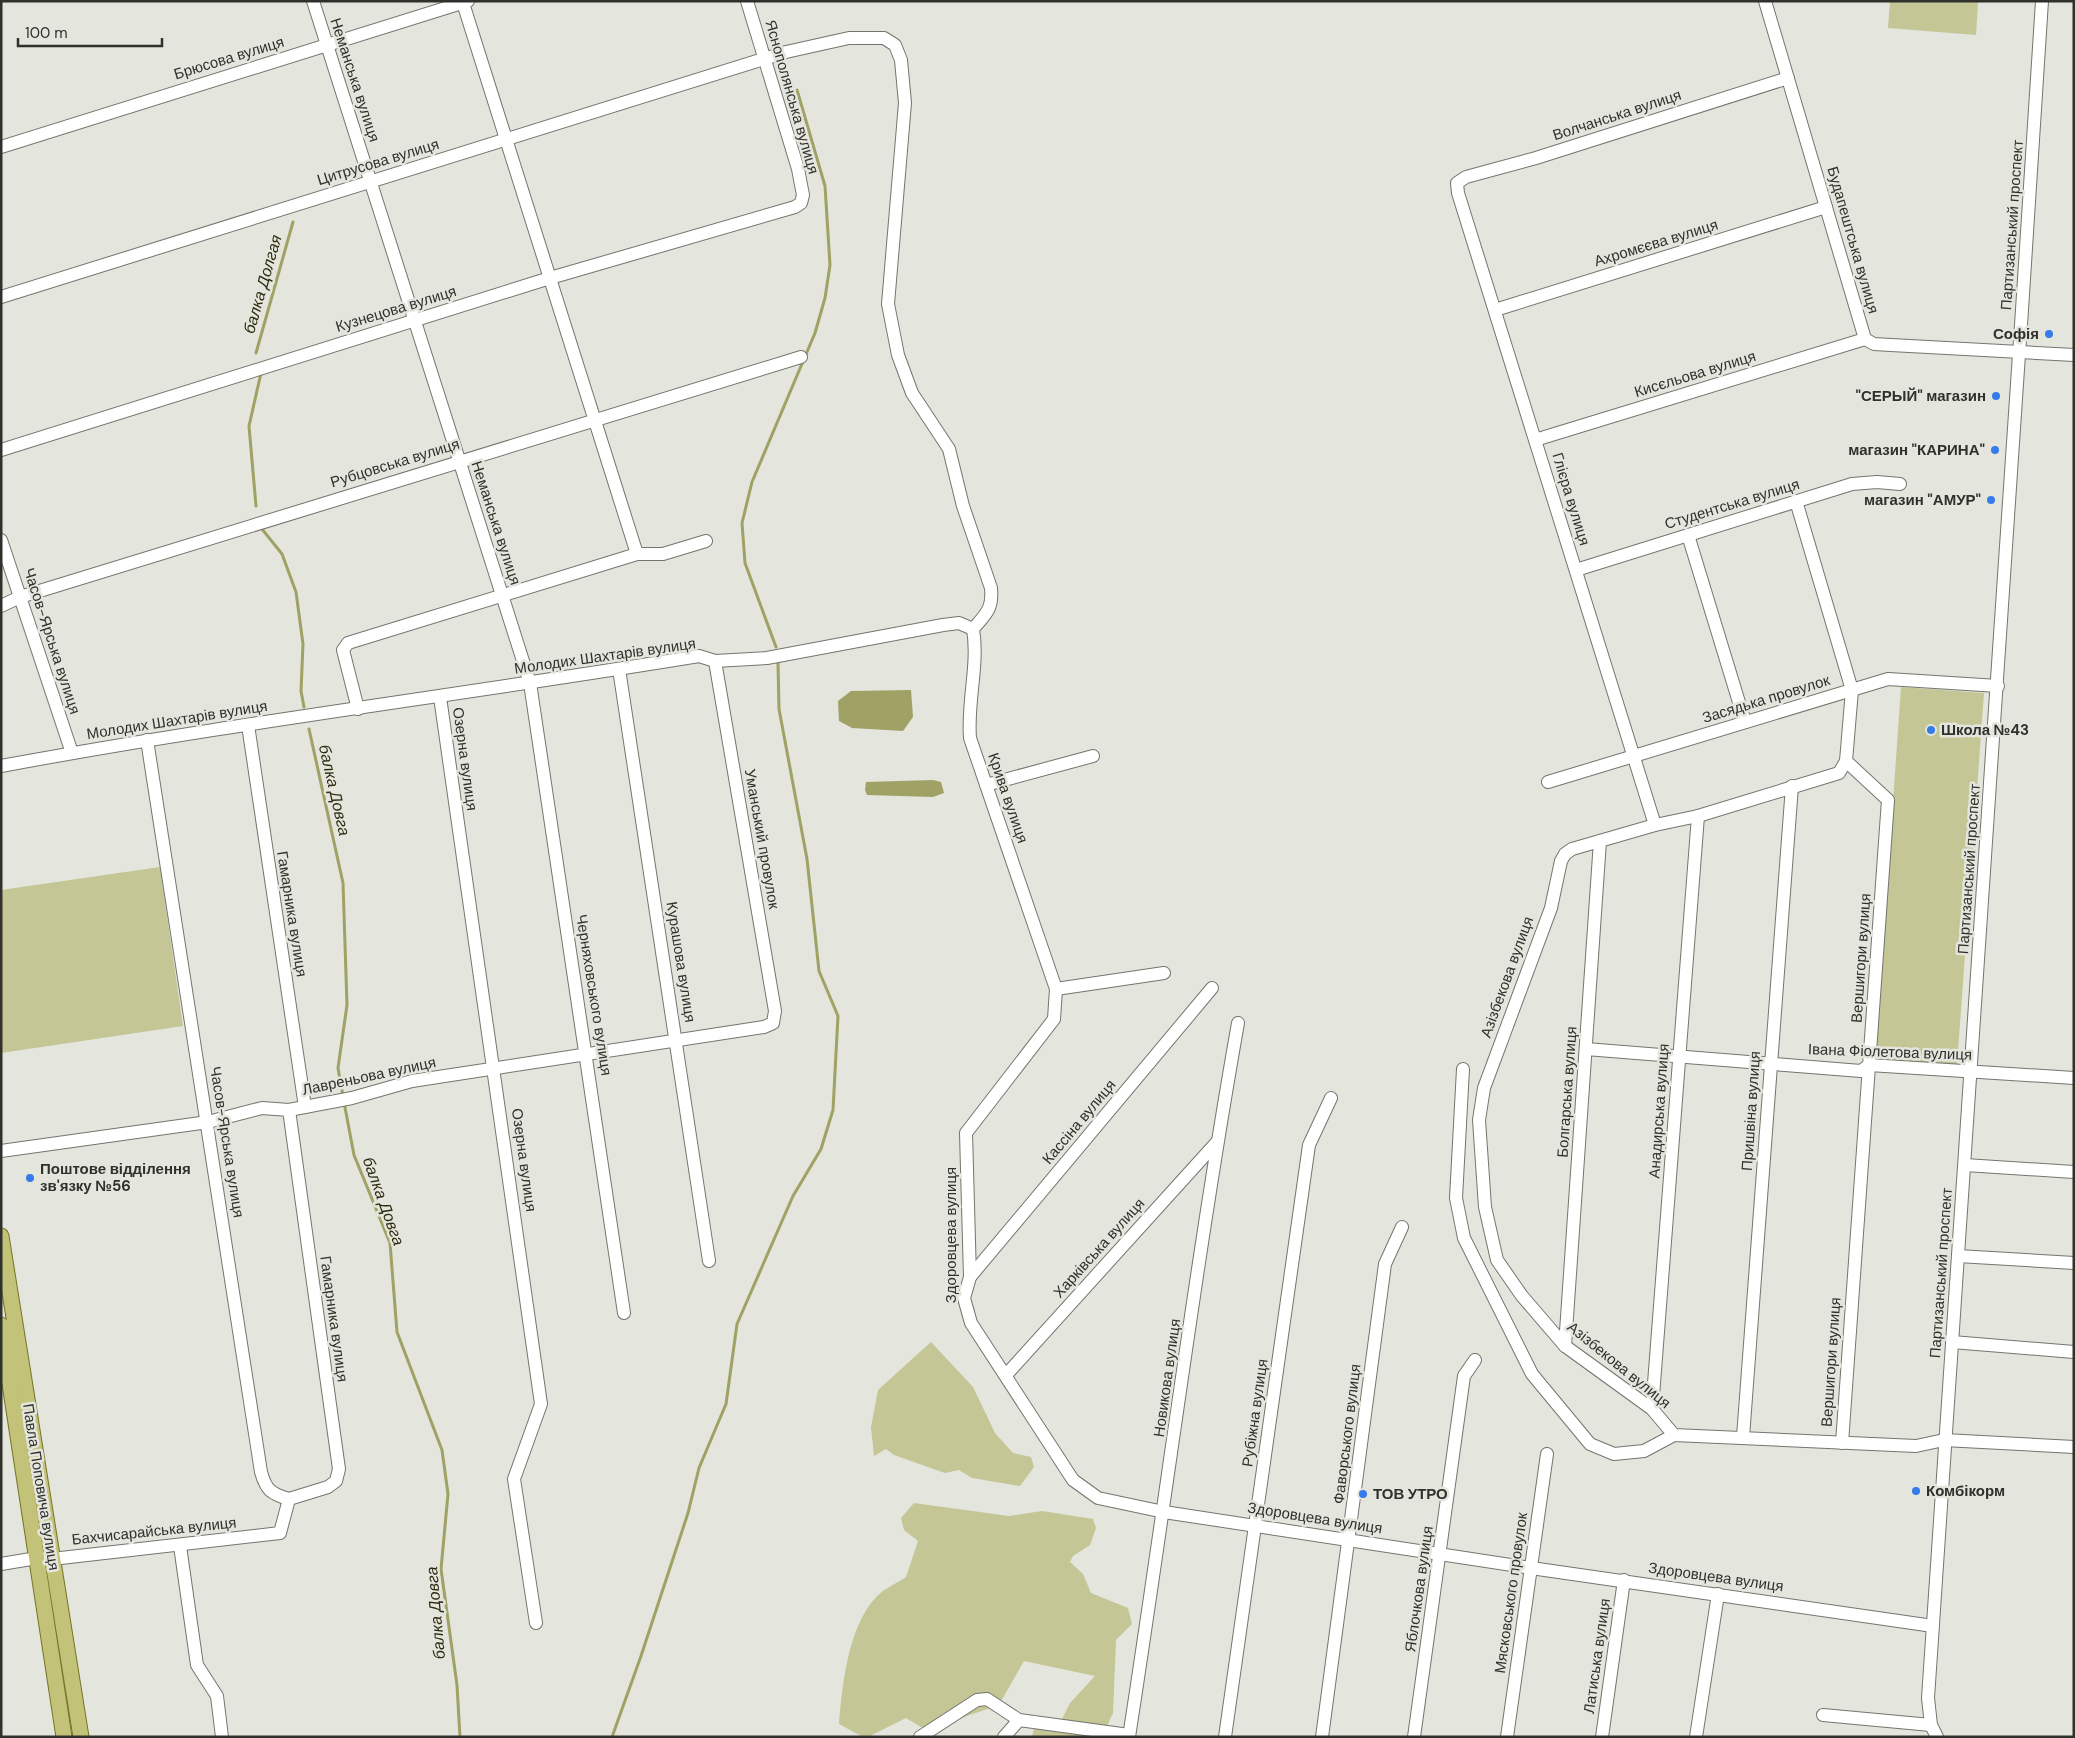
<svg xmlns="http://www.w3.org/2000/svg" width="2075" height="1738" font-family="'DM Sans',sans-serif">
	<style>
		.green { fill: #c4c696 }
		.water { fill: #a0a164 }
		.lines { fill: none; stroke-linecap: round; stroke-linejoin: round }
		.stream { stroke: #a0a164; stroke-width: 3 }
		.minor-casing { stroke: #74756e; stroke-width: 14 }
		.major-casing { stroke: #747424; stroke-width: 17 }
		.minor { stroke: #fff; stroke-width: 12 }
		.major { stroke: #c2c279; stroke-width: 15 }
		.poi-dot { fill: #357be9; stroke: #e4e5dd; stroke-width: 2 }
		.labels { text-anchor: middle; stroke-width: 5; stroke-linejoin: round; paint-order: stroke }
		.street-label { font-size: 15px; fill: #30302d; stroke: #e4e5dd }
		.poi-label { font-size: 15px; font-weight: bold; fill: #30302d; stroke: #e4e5dd; text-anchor: end }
		.water-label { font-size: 16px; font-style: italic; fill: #2c2c10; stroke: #e4e5dd }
	</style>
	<rect width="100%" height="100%" fill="#e4e5dd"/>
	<g class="green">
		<polygon points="1890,1 1978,1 1976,35 1888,28"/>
		<polygon points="1901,687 1984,693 1957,1065 1875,1059"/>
		<polygon points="160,867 183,1026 1,1053 1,890"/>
		<polygon points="931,1342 973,1387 995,1433 1013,1453 1031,1457 1034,1467 1020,1486 972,1478 959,1470 945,1473 894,1455 886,1449 874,1456 871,1427 878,1390"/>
		<path d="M914,1503l95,13 33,-5 51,8 3,9 -6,17 -17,11 -3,6 13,12 8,19 37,15 4,16 -16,16 -3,73 -11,24h-70l3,-14 24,2 11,-22 25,-27 -71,-15 -25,44 -73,25 -20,-12 -38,19h-5l-24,-13c3,-40 10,-107 44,-133 7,-5 16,-9 23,-14l12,-36 -14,-11 -3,-12z"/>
	</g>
	<g class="water">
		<polygon points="911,690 913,717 903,731 852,728 839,721 838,701 851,691"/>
		<polygon points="933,780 941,782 944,793 933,797 867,795 865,790 866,782"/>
	</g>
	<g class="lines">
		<g class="stream">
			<polyline points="256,353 293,222"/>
			<polyline points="256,506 249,426 261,373"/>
			<polyline points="262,529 282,554 296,592 303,644 301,691 304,707"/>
			<polyline points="776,647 745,563 742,523 752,482 815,333 825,298 830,265 825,186 797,90"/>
			<polyline points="309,729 343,883 347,1005 338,1068 343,1096"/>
			<polyline points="344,1102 354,1155 390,1243 397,1332 442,1450 448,1494 441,1569 457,1685 460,1737"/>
			<polyline points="612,1737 641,1656 688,1513 699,1468 726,1404 737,1324 793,1196 821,1149 833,1110 838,1016 819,971 807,859 779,709 778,663"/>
		</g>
		<g class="minor-casing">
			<g id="minor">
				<polyline points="313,1 530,683 624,1313"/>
				<polyline points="1765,1 1865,339 1874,344 1891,345 2074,355"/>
				<polyline points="463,3 637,554"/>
				<polyline points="1,147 468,1"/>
				<path d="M1,297l785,-245 63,-14h35l11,7 6,15 4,43 -17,201 10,51 14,38 37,56 14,57 28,82c2,21 -5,26 -18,41 6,36 -6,72 -3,109l86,251 -2,30 -88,114 4,144 -6,21 7,25 102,157 25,18 66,14 367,56 402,58"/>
				<polyline points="1495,310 1826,207"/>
				<polyline points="1535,440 1865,339"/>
				<polyline points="1,450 550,278 795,207 801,203 803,195 798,169 747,1"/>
				<polyline points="1796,501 1852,690 1846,761 1888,800 1842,1443"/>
				<polyline points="1688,535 1745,722"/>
				<polyline points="1,540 72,753"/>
				<polyline points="1576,570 1852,484 1877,482 1900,484"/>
				<polyline points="1,606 20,597 801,357"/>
				<polyline points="619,669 709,1261"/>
				<polyline points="440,697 541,1404 514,1479 536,1623"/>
				<polyline points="358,709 343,650 348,643 637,554 663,554 706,541"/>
				<polyline points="248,725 305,1107"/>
				<polyline points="1846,761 1839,773 1698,816 1655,825 1572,849 1565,854 1561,861 1551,908 1484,1088 1479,1120 1485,1207 1497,1260 1522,1296 1565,1346 1652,1409 1674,1435 1916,1446 1944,1440 2074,1447"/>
				<path d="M1,766c232,-43 466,-72 698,-110l16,5 52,-3 176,-33 16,-2 14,6"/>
				<polyline points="1548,782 1888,679 1998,686"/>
				<polyline points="986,785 1093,756"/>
				<polyline points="1655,825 1458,193 1457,183 1466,177 1536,158 1788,78"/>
				<polyline points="1056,989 1164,973"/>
				<polyline points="1586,1049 1861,1071 1869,1065 2074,1078"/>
				<polyline points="1463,1069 1456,1198 1464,1238 1532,1374 1590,1444 1614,1454 1644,1451 1674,1435"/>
				<polyline points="289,1110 339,1469 336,1481 328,1487 289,1499"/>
				<polyline points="1,1151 208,1122 262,1108 289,1110 352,1098 412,1081 764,1027 773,1023 775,1011 715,661"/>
				<polyline points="1965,1165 2074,1172"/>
				<polyline points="1958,1256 2074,1263"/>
				<polyline points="970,1277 1212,988"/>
				<polyline points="1952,1342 2074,1352"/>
				<polyline points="1565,1346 1600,841"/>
				<polyline points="1006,1375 1217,1142"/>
				<polyline points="1652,1409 1698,816"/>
				<polyline points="1743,1437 1792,786"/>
				<polyline points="180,1546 197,1665 217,1696 222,1737"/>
				<path d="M1,1564l36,-6 15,1 228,-26 9,-34c-18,-5 -23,-9 -28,-27l-114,-732"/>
				<polyline points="1823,1715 1931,1725"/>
				<polyline points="920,1737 977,1700 987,1699 1019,1720 1129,1735"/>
				<polyline points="1004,1737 1019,1720"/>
				<path d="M1129,1737c37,-238 67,-477 109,-714"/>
				<polyline points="1225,1737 1309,1145 1331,1098"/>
				<polyline points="1322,1737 1385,1264 1402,1227"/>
				<polyline points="1414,1737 1464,1376 1475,1360"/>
				<polyline points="1507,1737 1547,1454"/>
				<polyline points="1602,1737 1624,1580"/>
				<polyline points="1696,1737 1718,1594"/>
				<path d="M1937,1737l-6,-12 -3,-27c38,-565 78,-1131 114,-1697"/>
			</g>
		</g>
		<g class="major-casing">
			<g id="major">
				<polyline points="1,1236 81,1737"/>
				<polyline points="1,1325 64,1737"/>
			</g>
		</g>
		<use href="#minor" class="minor"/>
		<use href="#major" class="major"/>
	</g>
	<g class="poi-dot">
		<circle cx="2049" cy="334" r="5"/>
		<circle cx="1996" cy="396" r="5"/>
		<circle cx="1995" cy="450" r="5"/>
		<circle cx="1991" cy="500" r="5"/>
		<circle cx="1931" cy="730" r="5"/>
		<circle cx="30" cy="1178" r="5"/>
		<circle cx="1916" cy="1491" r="5"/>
		<circle cx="1363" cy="1494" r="5"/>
	</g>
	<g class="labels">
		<g class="street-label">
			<text transform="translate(229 58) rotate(-17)" y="5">Брюсова вулиця</text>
			<text transform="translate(355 80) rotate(72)" y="5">Неманська вулиця</text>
			<text transform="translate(792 97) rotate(74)" y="5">Яснополянська вулиця</text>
			<text transform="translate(1617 115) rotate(-18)" y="5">Волчанська вулиця</text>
			<text transform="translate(378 162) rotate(-17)" y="5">Цитрусова вулиця</text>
			<text transform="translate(2012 225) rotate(-86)" y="5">Партизанський проспект</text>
			<text transform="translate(1853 240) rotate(74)" y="5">Будапештська вулиця</text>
			<text transform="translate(1656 243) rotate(-17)" y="5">Ахромєєва вулиця</text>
			<text transform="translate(396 309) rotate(-17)" y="5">Кузнецова вулиця</text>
			<text transform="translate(1695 374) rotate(-17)" y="5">Кисєльова вулиця</text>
			<text transform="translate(395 463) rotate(-17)" y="5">Рубцовська вулиця</text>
			<text transform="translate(1571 499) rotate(73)" y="5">Глієра вулиця</text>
			<text transform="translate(1732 504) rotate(-17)" y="5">Студентська вулиця</text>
			<text transform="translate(496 523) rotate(72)" y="5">Неманська вулиця</text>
			<text transform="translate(52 641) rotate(72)" y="5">Часов-Ярська вулиця</text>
			<text transform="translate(605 656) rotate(-8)" y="5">Молодих Шахтарів вулиця</text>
			<text transform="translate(1766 699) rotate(-17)" y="5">Засядька провулок</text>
			<text transform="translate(177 720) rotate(-9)" y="5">Молодих Шахтарів вулиця</text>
			<text transform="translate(465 759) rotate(82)" y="5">Озерна вулиця</text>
			<text transform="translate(1008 798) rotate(71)" y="5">Крива вулиця</text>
			<text transform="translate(762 839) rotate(80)" y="5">Уманський провулок</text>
			<text transform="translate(1969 869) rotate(-86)" y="5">Партизанський проспект</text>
			<text transform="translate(292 914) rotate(81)" y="5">Гамарника вулиця</text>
			<text transform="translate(1861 958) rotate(-86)" y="5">Вершигори вулиця</text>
			<text transform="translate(681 962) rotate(81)" y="5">Курашова вулиця</text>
			<text transform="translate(1507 977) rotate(-70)" y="5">Азізбекова вулиця</text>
			<text transform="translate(594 995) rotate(81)" y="5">Черняховського вулиця</text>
			<text transform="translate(1890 1052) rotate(2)" y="5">Івана Фіолетова вулиця</text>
			<text transform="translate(369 1076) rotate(-12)" y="5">Лавреньова вулиця</text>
			<text transform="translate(1567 1092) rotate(-86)" y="5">Болгарська вулиця</text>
			<text transform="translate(1659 1111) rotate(-86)" y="5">Анадирська вулиця</text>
			<text transform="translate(1751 1111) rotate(-86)" y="5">Пришвіна вулиця</text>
			<text transform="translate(1079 1122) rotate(-50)" y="5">Кассіна вулиця</text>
			<text transform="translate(227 1142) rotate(81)" y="5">Часов-Ярська вулиця</text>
			<text transform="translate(524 1160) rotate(82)" y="5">Озерна вулиця</text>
			<text transform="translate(951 1235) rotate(-90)" y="5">Здоровцева вулиця</text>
			<text transform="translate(1099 1248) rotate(-48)" y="5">Харківська вулиця</text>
			<text transform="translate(1941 1273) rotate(-86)" y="5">Партизанський проспект</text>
			<text transform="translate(334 1319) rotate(82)" y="5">Гамарника вулиця</text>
			<text transform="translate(1831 1362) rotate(-86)" y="5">Вершигори вулиця</text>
			<text transform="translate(1619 1365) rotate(39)" y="5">Азізбекова вулиця</text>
			<text transform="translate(1167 1378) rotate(-82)" y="5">Новикова вулиця</text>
			<text transform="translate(1255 1413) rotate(-82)" y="5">Рубіжна вулиця</text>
			<text transform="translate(1347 1434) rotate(-83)" y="5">Фаворського вулиця</text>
			<text transform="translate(41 1487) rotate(81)" y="5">Павла Поповича вулиця</text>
			<text transform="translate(1315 1518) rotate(9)" y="5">Здоровцева вулиця</text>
			<text transform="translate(154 1531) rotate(-6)" y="5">Бахчисарайська вулиця</text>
			<text transform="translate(1716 1577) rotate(8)" y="5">Здоровцева вулиця</text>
			<text transform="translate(1419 1589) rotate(-82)" y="5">Яблочкова вулиця</text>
			<text transform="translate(1511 1593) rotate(-82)" y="5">Мясковського провулок</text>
			<text transform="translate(1597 1656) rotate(-82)" y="5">Латиська вулиця</text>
		</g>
		<g class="poi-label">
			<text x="2039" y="339">Софія</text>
			<text x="1986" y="401">"СЕРЫЙ" магазин</text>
			<text x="1985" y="455">магазин "КАРИНА"</text>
			<text x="1981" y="505">магазин "АМУР"</text>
			<text x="1941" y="735" text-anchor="start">Школа №43</text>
			<text x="40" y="1174" text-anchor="start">Поштове відділення<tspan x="40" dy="17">зв'язку №56</tspan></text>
			<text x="1926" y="1496" text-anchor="start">Комбікорм</text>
			<text x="1373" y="1499" text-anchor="start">ТОВ УТРО</text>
		</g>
		<g class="water-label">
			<text transform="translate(262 284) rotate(-74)" y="6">балка Долгая</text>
			<text transform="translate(335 790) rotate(77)" y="6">балка Довга</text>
			<text transform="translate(384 1201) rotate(70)" y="6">балка Довга</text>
			<text transform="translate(435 1613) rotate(-95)" y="6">балка Довга</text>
		</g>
	</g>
	<rect width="2075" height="1738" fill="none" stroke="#30302d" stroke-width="5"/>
	<path d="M18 38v8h144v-8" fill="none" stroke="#30302d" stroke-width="2.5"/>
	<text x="25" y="38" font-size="15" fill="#30302d" stroke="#e4e5dd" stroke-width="4" paint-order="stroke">100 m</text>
</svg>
